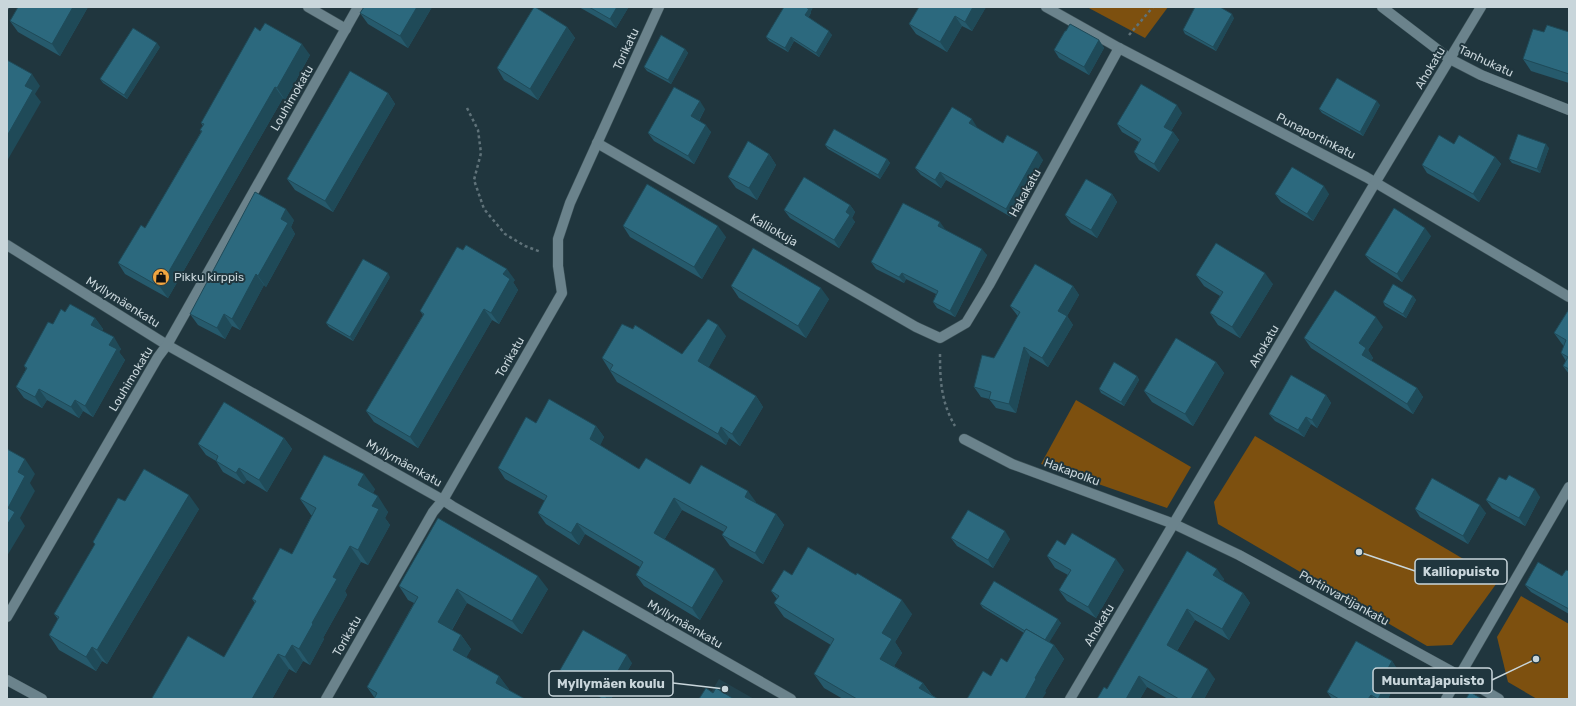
<svg xmlns="http://www.w3.org/2000/svg" width="1576" height="706" font-family="Rubik,sans-serif">
	<style>
		.built { fill: #23424d }
		.green { fill: #7d500f }
		.lines { fill: none; stroke-linecap: round; stroke-linejoin: round }
		.minor-casing { stroke: #3d5258; stroke-width: 11 }
		.secondary-casing { stroke: #3d5258; stroke-width: 11 }
		.path { stroke: #5f7279; stroke-width: 2.5; stroke-dasharray: 3 3; stroke-linecap: butt }
		.minor { stroke: #6b838c; stroke-width: 10 }
		.secondary { stroke: #6b838c; stroke-width: 10 }
		.wall { fill: #265a6c }
		.shaded-wall { fill: #1f4a58 }
		.building { fill: #2c697e; stroke: #1f4a58 }
		.labels { text-anchor: middle; stroke-width: 4; stroke-linejoin: round; paint-order: stroke }
		.street-label { font-size: 12px; fill: #c9d6db; stroke: #20363e }
		.poi-label { font-size: 12px; fill: #c9d6db; stroke: #20363e; text-anchor: start }
		.leader { fill: none; stroke: #c9d6db; stroke-width: 1.5 }
		.callout-dot { fill: #c9d6db; stroke: #20363e; stroke-width: 1.5 }
		.callout { fill: #20363e; stroke: #c9d6db; stroke-width: 1.5 }
		.callout-label { font-size: 13px; text-anchor: middle; font-weight: bold; fill: #c9d6db }
	</style>
	<rect width="100%" height="100%" fill="#20363e"/>
	<polygon class="built" points="719,679 754,699 707,699"/>
	<g class="green">
		<polygon points="1087,7 1168,7 1145,38"/>
		<polygon points="1076,400 1191,467 1167,508 1041,464"/>
		<polygon points="1255,436 1499,580 1452,645 1427,646 1218,524 1214,502"/>
		<polygon points="1521,596 1569,624 1569,699 1537,699 1508,682 1497,637"/>
	</g>
	<g class="lines">
		<g class="minor-casing">
			<g id="minor">
				<polyline points="308,7 346,29"/>
				<polyline points="1046,7 1119,48 1366,177 1569,297"/>
				<polyline points="1382,7 1450,59 1481,75 1569,110"/>
				<polyline points="597,143 916,327 940,338 966,323 989,285 1119,48"/>
				<polyline points="7,245 167,345 443,500 452,506 791,699"/>
				<polyline points="964,439 1012,464 1174,524 1239,555 1460,676 1499,699"/>
				<polyline points="7,617 158,357 167,345 358,7"/>
				<polyline points="326,699 433,512 443,500 562,293 558,266 558,239 570,203 659,7"/>
				<polyline points="1070,699 1375,183 1481,7"/>
				<polyline points="1446,699 1569,487"/>
			</g>
		</g>
		<g class="secondary-casing">
			<polyline id="secondary" points="7,680 42,699"/>
		</g>
		<g class="path">
			<polyline points="7,9 8,7"/>
			<polyline points="1129,35 1153,7"/>
			<polyline points="467,108 478,130 481,153 474,180 484,209 505,234 525,246 541,252"/>
			<path d="M940,354c0,26 1,48 15,72"/>
		</g>
		<use href="#minor" class="minor"/>
		<use href="#secondary" class="secondary"/>
	</g>
	<g class="wall">
		<polygon points="88,7 60,56 18,32 10,21"/>
		<polygon points="432,7 408,48 368,24 360,13"/>
		<polygon points="579,7 628,7 628,8 616,28"/>
		<polygon points="784,7 813,7 811,11 811,13 808,18 832,35 819,57 794,41 788,52 769,41 766,37"/>
		<polygon points="919,7 986,7 972,31 962,26 947,52 916,34 909,24"/>
		<polygon points="1234,18 1216,51 1185,34 1183,30"/>
		<polygon points="567,27 575,38 538,100 504,80 497,68"/>
		<polygon points="260,31 310,55 285,100 283,98 168,298 125,274 118,263 145,228 201,132 200,130 203,126 201,123"/>
		<polygon points="1544,32 1569,32 1569,83 1531,71 1523,59"/>
		<polygon points="1099,40 1104,48 1089,75 1059,58 1054,50"/>
		<polygon points="160,47 127,99 103,83 100,79"/>
		<polygon points="685,49 688,53 671,84 647,71 644,67"/>
		<polygon points="388,93 395,104 333,212 295,190 287,179"/>
		<polygon points="1380,105 1363,136 1322,113 1319,109"/>
		<polygon points="705,109 699,121 711,132 694,164 654,141 648,133"/>
		<polygon points="1182,113 1171,131 1173,132 1179,140 1159,172 1139,160 1134,152 1139,142 1122,132 1117,124"/>
		<polygon points="977,127 977,128 1003,143 1043,160 1011,217 946,180 941,188 921,175 915,168"/>
		<polygon points="1454,144 1495,157 1501,164 1479,202 1427,173 1422,165"/>
		<polygon points="825,145 887,159 890,163 880,179 828,149"/>
		<polygon points="1549,148 1540,173 1512,163 1509,159"/>
		<polygon points="769,154 776,165 757,200 736,188 728,177"/>
		<polygon points="1112,194 1117,202 1097,238 1071,223 1065,215"/>
		<polygon points="1275,194 1329,194 1313,221 1281,202"/>
		<polygon points="850,205 855,212 852,218 855,222 839,248 790,218 784,210"/>
		<polygon points="294,220 291,227 295,234 266,287 264,285 240,330 232,326 225,339 198,325 190,314"/>
		<polygon points="623,226 726,237 702,279 630,237"/>
		<polygon points="944,229 987,255 955,317 937,308 933,302 936,294 906,279 904,283 876,269 871,262"/>
		<polygon points="1431,236 1402,282 1371,262 1365,255"/>
		<polygon points="1196,275 1273,284 1240,338 1218,325 1210,313 1220,296 1204,286"/>
		<polygon points="390,277 353,341 329,327 326,323"/>
		<polygon points="515,280 513,282 518,290 499,324 492,320 418,448 374,422 366,411 423,315 420,311"/>
		<polygon points="731,286 829,299 806,338 739,298"/>
		<polygon points="1073,286 1079,295 1067,316 1073,325 1048,367 1030,356 1016,413 996,408 989,399 981,397 974,387 994,358 1018,316 1017,315 1010,306"/>
		<polygon points="1413,296 1416,300 1406,318 1385,306 1383,302"/>
		<polygon points="1569,309 1569,374 1563,366 1566,361 1561,353 1564,346 1562,344 1554,333"/>
		<polygon points="95,318 103,329 102,331 121,349 119,352 125,360 93,417 83,411 79,418 47,400 42,408 24,398 16,387 26,369 24,366 53,324"/>
		<polygon points="1383,327 1368,350 1373,358 1371,361 1417,388 1423,397 1413,414 1311,348 1304,338"/>
		<polygon points="726,336 708,368 756,396 763,407 740,446 729,438 726,445 617,382 602,358 682,354"/>
		<polygon points="1216,362 1224,373 1193,426 1152,402 1144,391"/>
		<polygon points="1137,376 1139,380 1124,406 1101,393 1099,389"/>
		<polygon points="1326,395 1331,403 1317,428 1311,424 1304,437 1275,421 1269,414"/>
		<polygon points="536,423 596,426 604,437 600,445 639,469 690,484 756,502 756,503 776,514 784,525 763,564 730,546 722,535 724,532 682,510 664,540 723,581 700,620 644,586 636,575 640,567 585,534 579,545 546,524 538,513 545,501 505,479 498,468"/>
		<polygon points="284,438 292,449 267,492 247,480 244,484 223,472 216,461 206,455 198,444"/>
		<polygon points="1506,480 1540,497 1525,526 1492,508 1486,500"/>
		<polygon points="375,489 373,493 388,512 385,518 390,525 368,565 361,562 345,591 347,595 323,638 324,639 310,665 303,661 296,673 289,669 272,699 152,699 152,698 224,657 255,603 252,599 292,554 312,515 311,515 300,499"/>
		<polygon points="125,501 199,509 107,664 102,661 96,671 59,650 49,635 58,619 54,614 95,545 93,542"/>
		<polygon points="1415,509 1486,513 1468,544 1420,517"/>
		<polygon points="951,538 1010,539 993,568 957,546"/>
		<polygon points="1065,545 1124,570 1096,618 1067,601 1059,590 1068,575 1055,568 1047,556"/>
		<polygon points="1187,551 1224,579 1223,581 1243,593 1250,603 1229,640 1195,620 1177,651 1215,679 1204,699 1168,699 1147,687 1140,699 1097,699 1107,689"/>
		<polygon points="1569,571 1569,614 1531,592 1525,585 1562,576"/>
		<polygon points="792,575 912,614 895,642 902,653 894,666 923,683 932,695 938,699 843,699 824,688 814,674 831,645 784,617 774,603 777,599 771,591"/>
		<polygon points="399,586 548,589 522,634 467,603 452,630 461,635 471,649 466,657 499,676 509,690 374,697 367,687 414,603 408,600"/>
		<polygon points="980,604 1061,623 1049,642 1054,645 1064,659 1045,691 1046,693 991,676 1007,662 1024,633 983,608"/>
		<polygon points="1392,661 1397,669 1388,685 1392,690 1388,699 1332,699 1327,692"/>
		<polygon points="632,663 611,699 603,699 566,678 560,670"/>
	</g>
	<g class="shaded-wall">
		<polygon points="73,7 88,7 60,56 52,44"/>
		<polygon points="417,7 432,7 408,48 400,36"/>
		<polygon points="617,7 628,7 628,8 616,28 610,19"/>
		<polygon points="808,7 813,7 811,11 811,13 807,19 805,15"/>
		<polygon points="973,7 986,7 972,31 965,22"/>
		<polygon points="1232,14 1234,18 1216,51 1213,47"/>
		<polygon points="955,16 962,26 947,52 940,42"/>
		<polygon points="567,27 575,38 538,100 530,89"/>
		<polygon points="829,31 832,35 819,57 816,53"/>
		<polygon points="791,37 794,41 788,52 785,48"/>
		<polygon points="1099,40 1104,48 1089,75 1084,67"/>
		<polygon points="157,43 160,47 127,99 124,95"/>
		<polygon points="302,44 310,55 285,100 277,88"/>
		<polygon points="685,49 688,53 671,84 668,80"/>
		<polygon points="32,74 40,86 35,94 41,102 7,161 7,136 25,86"/>
		<polygon points="275,87 283,98 168,298 160,287"/>
		<polygon points="388,93 395,104 333,212 325,201"/>
		<polygon points="700,101 705,109 697,124 691,116"/>
		<polygon points="1377,101 1380,105 1363,136 1360,132"/>
		<polygon points="1177,105 1182,113 1169,134 1164,127"/>
		<polygon points="972,119 977,127 975,131 969,123"/>
		<polygon points="706,125 711,132 694,164 688,156"/>
		<polygon points="1173,132 1179,140 1159,172 1154,164"/>
		<polygon points="1546,144 1549,148 1540,173 1537,169"/>
		<polygon points="1038,152 1043,160 1011,217 1006,209"/>
		<polygon points="769,154 776,165 757,200 749,188"/>
		<polygon points="1495,157 1501,164 1479,202 1473,194"/>
		<polygon points="887,159 890,163 880,179 878,175"/>
		<polygon points="940,172 946,180 941,188 935,180"/>
		<polygon points="1324,186 1329,194 1313,221 1307,214"/>
		<polygon points="1112,194 1117,202 1097,238 1091,230"/>
		<polygon points="850,205 855,212 852,218 855,222 839,248 834,240 846,212"/>
		<polygon points="286,209 294,220 291,227 295,234 266,287 258,276 281,219"/>
		<polygon points="940,222 945,229 938,226"/>
		<polygon points="718,226 726,237 702,279 694,267"/>
		<polygon points="1425,228 1431,236 1402,282 1397,274"/>
		<polygon points="982,249 987,255 955,317 950,311"/>
		<polygon points="507,269 515,280 513,282 518,290 499,324 491,313 503,274"/>
		<polygon points="388,273 390,277 353,341 350,337"/>
		<polygon points="902,273 906,279 904,283 899,277"/>
		<polygon points="1265,273 1273,284 1240,338 1232,327"/>
		<polygon points="256,274 264,285 240,330 232,319"/>
		<polygon points="1073,286 1079,295 1067,316 1073,325 1048,367 1042,358 1058,311"/>
		<polygon points="821,288 829,299 806,338 798,326"/>
		<polygon points="1413,296 1416,300 1406,318 1403,314"/>
		<polygon points="484,309 492,320 418,448 410,437"/>
		<polygon points="224,314 232,326 225,339 217,328"/>
		<polygon points="1376,317 1383,327 1368,350 1373,358 1369,365 1362,355 1359,343"/>
		<polygon points="95,318 103,329 99,336 91,325"/>
		<polygon points="718,325 726,336 706,372 698,361"/>
		<polygon points="114,337 121,349 119,352 125,360 93,417 85,406 109,345"/>
		<polygon points="1024,347 1030,356 1016,413 1009,404"/>
		<polygon points="1216,362 1224,373 1193,426 1185,414"/>
		<polygon points="1137,376 1139,380 1124,406 1121,402"/>
		<polygon points="1417,388 1423,397 1413,414 1407,404"/>
		<polygon points="39,389 47,400 42,408 35,397"/>
		<polygon points="1326,395 1331,403 1317,428 1312,420"/>
		<polygon points="756,396 763,407 740,446 732,434"/>
		<polygon points="75,400 83,411 79,418 71,407"/>
		<polygon points="1306,417 1311,424 1304,437 1298,430"/>
		<polygon points="596,426 604,437 598,450 590,439"/>
		<polygon points="721,427 729,438 726,445 718,434"/>
		<polygon points="284,438 292,449 267,492 259,480"/>
		<polygon points="25,459 35,474 30,483 35,491 20,518 25,526 7,556 8,508 18,472"/>
		<polygon points="239,468 247,480 244,484 236,473"/>
		<polygon points="364,474 375,489 369,501 358,485"/>
		<polygon points="1535,489 1540,497 1525,526 1519,518"/>
		<polygon points="748,491 756,502 753,508 745,497"/>
		<polygon points="189,495 199,509 107,664 97,650"/>
		<polygon points="378,496 388,512 385,518 390,525 368,565 358,550 372,506"/>
		<polygon points="674,498 682,510 661,545 654,533"/>
		<polygon points="1480,505 1486,513 1468,544 1463,536"/>
		<polygon points="776,514 784,525 763,564 755,553"/>
		<polygon points="577,523 585,534 579,545 571,533"/>
		<polygon points="1005,531 1010,539 993,568 988,560"/>
		<polygon points="350,546 361,562 345,591 347,595 323,638 324,639 310,665 299,649 333,577"/>
		<polygon points="1116,559 1124,570 1096,618 1088,607"/>
		<polygon points="715,569 723,581 700,620 692,608"/>
		<polygon points="1217,569 1224,579 1221,586 1213,575"/>
		<polygon points="538,576 548,589 522,634 512,621"/>
		<polygon points="457,589 467,603 448,636 438,622"/>
		<polygon points="1243,593 1250,603 1229,640 1222,629"/>
		<polygon points="902,600 912,614 895,642 902,653 890,673 880,659 882,633"/>
		<polygon points="1187,609 1195,620 1174,656 1167,645"/>
		<polygon points="1058,619 1061,623 1047,646 1044,642"/>
		<polygon points="461,635 471,649 463,664 453,650"/>
		<polygon points="292,645 303,661 296,673 285,657"/>
		<polygon points="1054,645 1064,659 1045,691 1046,693 1042,699 1025,699 1035,678"/>
		<polygon points="92,647 102,661 96,671 86,657"/>
		<polygon points="278,654 289,669 272,699 252,699"/>
		<polygon points="627,655 632,663 611,699 607,699 604,695"/>
		<polygon points="1392,661 1397,669 1388,685 1392,690 1388,699 1378,699 1382,679"/>
		<polygon points="1208,669 1215,679 1204,699 1191,699"/>
		<polygon points="499,676 509,689 505,696 496,683"/>
		<polygon points="1139,676 1147,687 1140,699 1126,699"/>
		<polygon points="923,683 932,696 919,688"/>
		<polygon points="1371,695 1374,699 1368,699"/>
	</g>
	<g class="building">
		<polygon points="18,7 73,7 52,44 10,21"/>
		<polygon points="364,7 417,7 400,36 360,13"/>
		<polygon points="534,7 535,7 567,27 530,89 497,68"/>
		<polygon points="589,7 617,7 610,19"/>
		<polygon points="784,7 808,7 807,8 809,9 805,15 829,31 816,53 791,37 785,48 766,37"/>
		<polygon points="919,7 973,7 965,22 955,16 940,42 909,24"/>
		<polygon points="1195,7 1220,7 1232,14 1213,47 1183,30"/>
		<polygon points="265,23 302,44 277,88 275,87 160,287 118,263 141,225 145,228 202,131 200,130 204,124 201,123 255,27 260,31"/>
		<polygon points="1070,24 1099,40 1084,67 1054,50 1065,31 1066,31"/>
		<polygon points="1547,25 1569,32 1569,74 1523,59 1533,29 1544,32"/>
		<polygon points="133,28 157,43 124,95 100,79"/>
		<polygon points="661,35 685,49 668,80 644,67"/>
		<polygon points="7,60 32,74 25,86 33,90 7,136"/>
		<polygon points="350,71 388,93 325,201 287,179"/>
		<polygon points="1337,78 1377,101 1360,132 1319,109"/>
		<polygon points="1141,84 1177,105 1164,127 1173,132 1154,164 1134,152 1141,139 1117,124"/>
		<polygon points="674,87 700,101 691,116 706,125 688,156 648,133"/>
		<polygon points="952,107 972,119 969,123 1003,143 1007,135 1038,152 1006,209 940,172 935,180 915,168"/>
		<polygon points="834,129 887,159 878,175 825,145"/>
		<polygon points="1518,134 1546,144 1537,169 1509,159"/>
		<polygon points="1439,135 1454,144 1459,135 1495,157 1473,194 1422,165"/>
		<polygon points="748,141 769,154 749,188 728,177"/>
		<polygon points="1292,167 1324,186 1307,214 1275,194"/>
		<polygon points="804,177 850,205 846,212 850,215 834,240 784,210"/>
		<polygon points="1086,179 1112,194 1091,230 1065,215"/>
		<polygon points="647,184 718,226 694,267 623,226"/>
		<polygon points="255,192 286,209 281,219 288,223 258,276 256,274 232,319 224,314 217,328 190,314"/>
		<polygon points="903,203 940,222 938,226 982,249 950,311 933,302 938,291 902,273 899,277 871,262"/>
		<polygon points="1394,208 1425,228 1397,274 1365,255"/>
		<polygon points="1216,243 1265,273 1232,327 1210,313 1223,292 1196,275"/>
		<polygon points="466,245 507,269 503,274 510,279 491,313 484,309 410,437 366,411 424,314 420,311 457,247 463,250"/>
		<polygon points="753,248 821,288 798,326 731,286"/>
		<polygon points="363,259 388,273 350,337 326,323"/>
		<polygon points="1035,264 1073,286 1058,311 1067,316 1042,358 1024,347 1009,404 989,399 991,392 974,387 982,355 994,358 1020,312 1010,306"/>
		<polygon points="1393,284 1413,296 1403,314 1383,302"/>
		<polygon points="1335,290 1376,317 1359,343 1366,348 1362,355 1417,388 1407,404 1304,338"/>
		<polygon points="70,304 95,318 91,325 114,337 109,345 117,349 85,406 75,400 71,407 39,389 35,397 16,387 27,368 24,366 48,322 53,324 61,309 65,312"/>
		<polygon points="1569,309 1569,369 1563,366 1568,357 1561,353 1566,340 1554,333"/>
		<polygon points="708,319 718,325 698,361 756,396 732,434 721,427 718,434 610,370 613,365 602,358 622,324 633,329 635,325 682,354"/>
		<polygon points="1176,338 1216,362 1185,414 1144,391"/>
		<polygon points="1114,362 1137,376 1121,402 1099,389"/>
		<polygon points="1291,375 1326,395 1312,420 1306,417 1298,430 1269,414"/>
		<polygon points="549,399 596,426 590,439 639,469 646,458 690,484 701,465 748,491 745,497 776,514 755,553 722,535 727,527 674,498 654,533 715,569 692,608 636,575 643,562 577,523 571,533 538,513 547,496 498,468 526,417 536,423"/>
		<polygon points="224,402 284,438 259,480 239,468 236,473 216,461 218,456 198,444"/>
		<polygon points="7,449 25,459 18,472 25,476 8,508 15,512 7,525"/>
		<polygon points="324,455 364,474 358,485 378,496 372,506 379,509 358,550 350,546 333,577 337,579 312,623 313,624 299,649 292,645 285,657 278,654 252,699 154,699 152,698 188,636 224,657 256,601 252,599 280,548 292,554 316,508 300,499"/>
		<polygon points="144,469 189,495 97,650 92,647 86,657 49,635 59,617 54,614 95,544 93,542 118,498 125,501"/>
		<polygon points="1509,475 1535,489 1519,518 1486,500 1499,477 1506,480"/>
		<polygon points="1432,478 1480,505 1463,536 1415,509"/>
		<polygon points="968,510 1005,531 988,560 951,538"/>
		<polygon points="438,518 538,576 512,621 457,589 438,622 461,635 453,650 499,676 496,683 525,699 374,699 377,693 367,687 418,597 399,586"/>
		<polygon points="1072,533 1116,559 1088,607 1059,590 1071,570 1047,556 1057,540 1065,545"/>
		<polygon points="808,547 856,575 857,573 902,600 882,633 892,639 880,659 923,683 919,688 938,699 857,699 814,674 834,639 774,603 779,596 771,591 784,570 792,575"/>
		<polygon points="1187,551 1217,569 1213,575 1243,593 1222,629 1187,609 1167,645 1208,669 1191,699 1179,699 1139,676 1126,699 1097,699 1104,687 1107,689"/>
		<polygon points="1538,562 1562,576 1566,570 1569,571 1569,609 1525,585"/>
		<polygon points="994,581 1058,619 1045,640 1026,629 1025,631 980,604"/>
		<polygon points="1026,629 1054,645 1035,678 1036,679 1025,699 967,699 983,671 991,676 1001,658 1007,662"/>
		<polygon points="583,630 627,655 604,695 560,670"/>
		<polygon points="1356,641 1392,661 1382,679 1387,683 1378,699 1371,695 1368,699 1339,699 1327,692"/>
		<polygon points="706,688 713,693 716,688 734,699 699,699"/>
		<polygon points="1470,692 1482,699 1466,699"/>
	</g>
	<defs>
		<g id="shop-disc" transform="scale(0.9)"><circle r="9.5" fill="#f1a540" stroke="#20363e"/><path d="M-5-2.5h2.3a2.7 3.5 0 0 1 5.4 0H5L5.5 6h-11ZM-1.5-2.5h3a1.5 2.3 0 0 0-3 0Z" fill="#111"/></g>
	</defs>
	<g fill-rule="evenodd">
		<use href="#shop-disc" x="161" y="277"/>
	</g>
	<g class="labels">
		<g class="street-label">
			<text transform="translate(626 49) rotate(-65)" y="4">Torikatu</text>
			<text transform="translate(1486 61) rotate(25)" y="4">Tanhukatu</text>
			<text transform="translate(1430 68) rotate(-59)" y="4">Ahokatu</text>
			<text transform="translate(292 98) rotate(-60)" y="4">Louhimokatu</text>
			<text transform="translate(1316 136) rotate(27)" y="4">Punaportinkatu</text>
			<text transform="translate(1025 193) rotate(-61)" y="4">Hakakatu</text>
			<text transform="translate(774 230) rotate(30)" y="4">Kalliokuja</text>
			<text transform="translate(123 302) rotate(32)" y="4">Myllymäenkatu</text>
			<text transform="translate(1264 346) rotate(-60)" y="4">Ahokatu</text>
			<text transform="translate(510 357) rotate(-60)" y="4">Torikatu</text>
			<text transform="translate(131 379) rotate(-59)" y="4">Louhimokatu</text>
			<text transform="translate(404 463) rotate(29)" y="4">Myllymäenkatu</text>
			<text transform="translate(1072 472) rotate(20)" y="4">Hakapolku</text>
			<text transform="translate(1344 598) rotate(29)" y="4">Portinvartijankatu</text>
			<text transform="translate(685 624) rotate(30)" y="4">Myllymäenkatu</text>
			<text transform="translate(1099 625) rotate(-59)" y="4">Ahokatu</text>
			<text transform="translate(347 636) rotate(-60)" y="4">Torikatu</text>
		</g>
		<g class="poi-label">
			<text x="174" y="281">Pikku kirppis</text>
		</g>
	</g>
	<path class="leader" d="M1359 552L1415 571M1536 659L1492 680M725 689L673 683"/>
	<g class="callout-dot">
		<circle cx="1359" cy="552" r="4"/>
		<circle cx="1536" cy="659" r="4"/>
		<circle cx="725" cy="689" r="4"/>
	</g>
	<g class="callout">
		<rect x="1415" y="559" width="92" height="25" rx="4"/>
		<rect x="1373" y="668" width="119" height="25" rx="4"/>
		<rect x="549" y="671" width="124" height="25" rx="4"/>
	</g>
	<g class="callout-label">
		<text x="1461" y="576">Kalliopuisto</text>
		<text x="1433" y="685">Muuntajapuisto</text>
		<text x="611" y="688">Myllymäen koulu</text>
	</g>
	<rect width="1576" height="706" fill="none" stroke="#c9d6db" stroke-width="16"/>
</svg>
